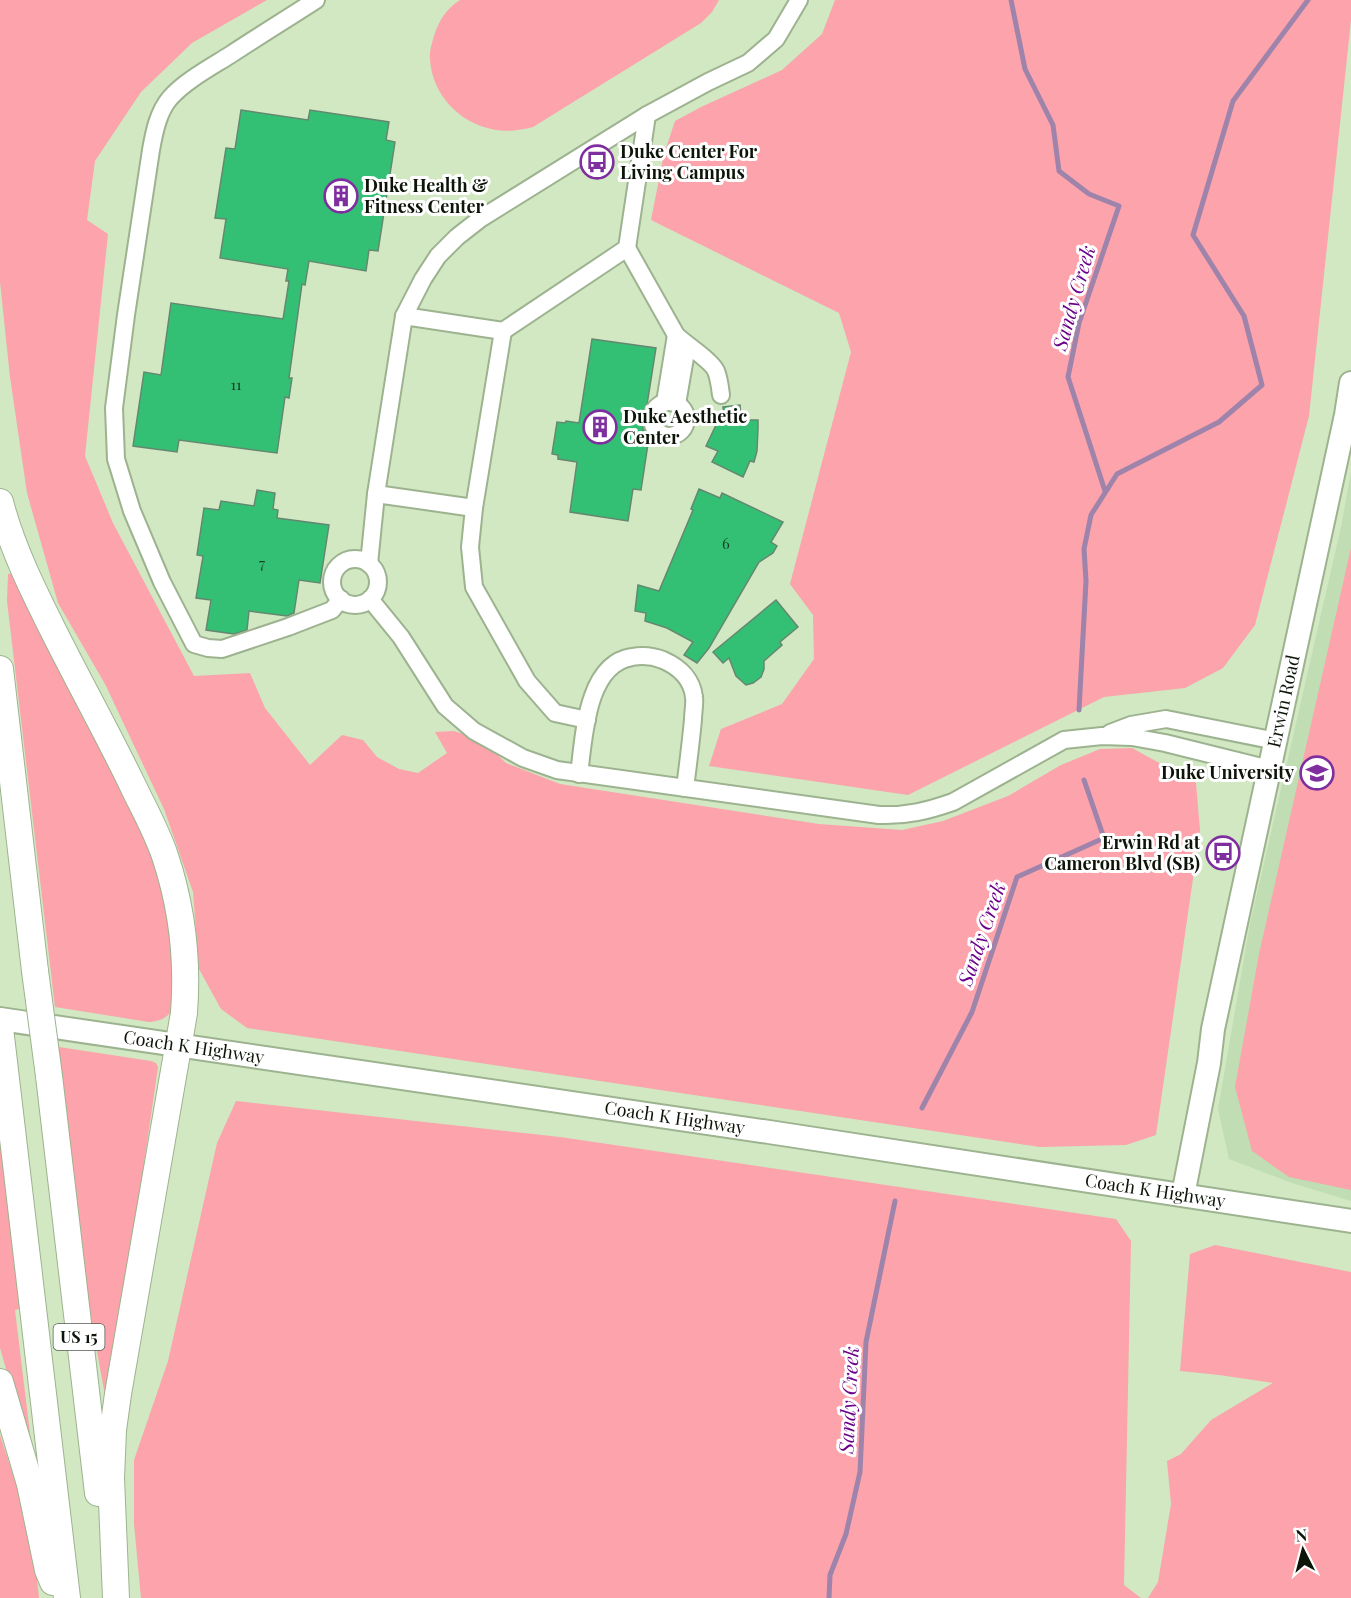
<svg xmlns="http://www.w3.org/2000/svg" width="1351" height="1598" font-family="'Playfair Display',serif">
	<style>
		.built { fill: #c1ddb3 }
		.green { fill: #fca3ab }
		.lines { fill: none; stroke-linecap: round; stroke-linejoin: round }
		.stream { stroke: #9e83ab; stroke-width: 5 }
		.building { fill: #34c074; stroke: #64886f; stroke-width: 1.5 }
		.minor-casing { stroke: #9db390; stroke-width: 20 }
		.major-casing { stroke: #9db390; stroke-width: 26 }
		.highway-casing { stroke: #9db390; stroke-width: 28 }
		.minor { stroke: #fff; stroke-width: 16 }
		.major { stroke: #fff; stroke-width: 22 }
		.highway { stroke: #fff; stroke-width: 26 }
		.highway-bridge-casing { stroke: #9db390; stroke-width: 28; stroke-linecap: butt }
		.highway-bridge { stroke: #fff; stroke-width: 26 }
		.labels { text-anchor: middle; stroke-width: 6; stroke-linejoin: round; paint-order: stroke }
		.number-label { font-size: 15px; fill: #174024 }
		.shield { fill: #fff; stroke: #565b53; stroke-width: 1.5 }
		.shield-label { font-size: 16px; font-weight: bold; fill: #0d1509 }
		.poi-label { font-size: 18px; font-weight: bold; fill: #0d1509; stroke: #fff; text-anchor: start }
		.street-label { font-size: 18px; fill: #0d1509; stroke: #fff }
		.water-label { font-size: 20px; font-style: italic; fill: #69018a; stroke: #fff }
	</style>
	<rect width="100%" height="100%" fill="#d1e8c3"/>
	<polygon class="built" points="1351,472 1351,1201 1292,1183 1229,1159 1218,1109 1250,924 1341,527"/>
	<g class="green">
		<polygon points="0,0 267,0 192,43 141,92 95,161 87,220 108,234 85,456 113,523 194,676 250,673 265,708 310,765 342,735 363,740 377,757 399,769 418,773 447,753 435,732 454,731 483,741 506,763 560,784 819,824 902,830 943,821 1008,796 1061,765 1100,749 1132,748 1196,783 1200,830 1156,1135 1126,1145 1040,1147 247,1028 221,1009 199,969 193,892 164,809 105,684 58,603 27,493 10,377 0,282"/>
		<path d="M460,0h259l-7,12 -11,11 -168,104c-12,3 -25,5 -37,3 -36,-6 -64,-35 -66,-71 -1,-7 2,-16 4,-23 5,-16 12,-27 26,-36z"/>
		<polygon points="835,0 1351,0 1351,20 1309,416 1255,625 1223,668 1185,688 1104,697 908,795 709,766 721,729 782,704 814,659 813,615 790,584 851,352 839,313 651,220 664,154 675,121 701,107 782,70 822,34"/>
		<polygon points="1351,548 1351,1190 1289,1177 1252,1151 1235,1087 1259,954"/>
		<path d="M17,573l129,251 27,91 1,93c-7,10 -13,13 -25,14l-94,-15 -48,-406 1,-27z"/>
		<polygon points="59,1047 151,1061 156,1063 158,1067 141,1184 137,1238 106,1401 88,1302 75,1180 68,1140"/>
		<polygon points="236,1101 560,1137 1116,1219 1131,1241 1124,1585 1141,1598 141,1598 134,1524 134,1460 168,1361 217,1143"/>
		<polygon points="0,1135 20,1309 15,1310 31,1442 27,1442 0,1348"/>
		<polygon points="1215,1245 1351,1272 1351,1598 1148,1598 1158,1582 1171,1504 1167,1461 1181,1454 1211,1420 1273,1383 1219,1375 1180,1371 1190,1254"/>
		<polygon points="0,1435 32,1533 39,1598 0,1598"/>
	</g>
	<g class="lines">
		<g class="stream">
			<polyline points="1011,0 1025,69 1053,125 1059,171 1089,194 1119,206 1079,323 1068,377 1105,491"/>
			<polyline points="1079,710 1086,581 1084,549 1091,515 1117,474 1219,422 1262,385 1244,316 1193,235 1233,101 1308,0"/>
			<polyline points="922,1108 972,1012 1017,877 1104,838 1084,780"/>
			<polyline points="829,1598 830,1575 846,1534 860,1472 866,1342 895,1201"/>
		</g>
	</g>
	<g class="building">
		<polygon points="241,110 308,120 310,110 389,122 386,140 395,142 378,251 369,250 366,271 309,261 305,285 302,284 289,378 292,378 289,398 285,397 277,453 179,440 177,452 133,446 144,372 161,375 171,303 283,319 289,281 286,281 288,269 220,258 226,219 215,218 226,148 235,149"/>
		<polygon points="592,339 656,348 643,430 650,431 641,490 633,489 628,521 570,512 577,462 558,459 558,455 552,454 557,422 565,423 566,421 579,423"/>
		<polygon points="740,405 741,416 743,415 744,420 758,420 758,428 757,451 754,462 750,461 743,477 712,462 718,451 706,446 716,425 714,415 724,414 723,407"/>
		<polygon points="699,489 720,498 722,493 783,522 771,542 777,546 773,553 759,562 709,648 697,663 684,655 693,642 667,628 645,621 646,613 635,611 638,585 659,591 693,510 691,509"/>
		<polygon points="257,490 275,493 273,509 278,510 277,518 329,525 320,583 299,580 294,613 287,616 249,611 247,630 234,634 206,630 211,600 196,598 203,556 197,555 204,508 219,510 221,501 254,506"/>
		<polygon points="776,600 798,627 780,642 782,645 764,661 764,669 761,677 753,683 746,685 736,676 729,658 723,663 713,652"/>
	</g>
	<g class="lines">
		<g class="minor-casing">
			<g id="minor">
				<path d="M316,0c-28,18 -57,36 -86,55 -19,12 -45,26 -60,43 -12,14 -16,35 -19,52l-25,165 -12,93 2,51 16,52 30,71 32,62 14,4 14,1 66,-22 44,-17 9,-11"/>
				<path d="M627,248l49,87c9,9 36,26 40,36 3,7 4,16 5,24"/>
				<polyline points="404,316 503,331 627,248 647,115"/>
				<polyline points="503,331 474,508 470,547 474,587 527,681 555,713 587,720"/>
				<circle cx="669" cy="419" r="17"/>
				<polyline points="665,402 676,335"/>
				<polyline points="677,404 687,346"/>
				<polyline points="376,494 474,508"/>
				<circle cx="355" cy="582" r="23"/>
				<polyline points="369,564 376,494 404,316 423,279 438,256 457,237 480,219 647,115 708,82 748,63 776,39 799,0"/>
				<path d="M370,599l31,38 44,69 29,25 49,27 34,12 322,45c28,1 48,-4 74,-13l111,-62 38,-4 30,1 33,6 105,26"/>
				<polyline points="1110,733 1131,725 1166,719 1276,741"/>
				<path d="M579,774c5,-36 7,-110 53,-117 11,-2 21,-1 31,3 16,7 29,19 31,37 1,7 -1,15 -1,22 -2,23 -5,46 -8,69"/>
			</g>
		</g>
		<g class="major-casing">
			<g id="major">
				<path id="s1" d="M0,1019l769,113 582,89"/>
				<path id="s2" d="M1183,1195l26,-132 4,-34 133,-614 5,-32"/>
			</g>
		</g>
		<g class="highway-casing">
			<g id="highway">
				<path d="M0,502c12,46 33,88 54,130 26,52 54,102 79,154 11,23 24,46 32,70 17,51 23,105 19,157l-66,381 -5,36 -2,48 5,120"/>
				<polyline points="0,669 35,971"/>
				<polyline points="0,1028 67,1598"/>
				<polyline points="49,1076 98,1493"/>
				<polyline points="0,1382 30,1484 48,1570 53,1582"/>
			</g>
		</g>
		<use href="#minor" class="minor"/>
		<use href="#major" class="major"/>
		<use href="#highway" class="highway"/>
		<g class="highway-bridge-casing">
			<polyline id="highway-bridge" points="35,971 49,1076"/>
		</g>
		<use href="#highway-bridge" class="highway-bridge"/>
	</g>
	<defs>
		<g id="bus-ring" transform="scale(1.725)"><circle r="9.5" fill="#fff" stroke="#7e2e9e" stroke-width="1.5"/><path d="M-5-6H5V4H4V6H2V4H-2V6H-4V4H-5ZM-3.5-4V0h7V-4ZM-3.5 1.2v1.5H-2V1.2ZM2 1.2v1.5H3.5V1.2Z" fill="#7e2e9e"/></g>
		<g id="building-ring" transform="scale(1.725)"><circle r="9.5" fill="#fff" stroke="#7e2e9e" stroke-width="1.5"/><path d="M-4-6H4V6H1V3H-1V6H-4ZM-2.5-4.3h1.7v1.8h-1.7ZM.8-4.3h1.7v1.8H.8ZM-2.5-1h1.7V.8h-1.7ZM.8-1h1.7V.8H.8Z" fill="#7e2e9e"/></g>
		<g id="university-ring" transform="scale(1.725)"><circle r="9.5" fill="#fff" stroke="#7e2e9e" stroke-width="1.5"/><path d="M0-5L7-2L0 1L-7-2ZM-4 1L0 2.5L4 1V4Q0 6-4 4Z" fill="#7e2e9e"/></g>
	</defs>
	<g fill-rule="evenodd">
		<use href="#bus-ring" x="597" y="162"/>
		<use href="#building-ring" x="341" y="196"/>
		<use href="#building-ring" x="600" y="427"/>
		<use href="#university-ring" x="1317" y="773"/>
		<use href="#bus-ring" x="1223" y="853"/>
	</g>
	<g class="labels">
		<g class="number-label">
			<text x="236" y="390">11</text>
			<text x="726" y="549">6</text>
			<text x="262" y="569">7</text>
		</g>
		<rect class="shield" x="53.5" y="1324" width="51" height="26" rx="4.5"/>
		<g class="shield-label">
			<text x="79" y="1343">US 15</text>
		</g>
		<g class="poi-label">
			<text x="620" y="158">Duke Center For<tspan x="620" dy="21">Living Campus</tspan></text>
			<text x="364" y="192">Duke Health &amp;<tspan x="364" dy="21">Fitness Center</tspan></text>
			<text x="623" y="423">Duke Aesthetic<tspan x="623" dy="21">Center</tspan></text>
			<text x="1294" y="779" text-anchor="end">Duke University</text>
			<text x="1200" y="849" text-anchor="end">Erwin Rd at<tspan x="1200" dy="21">Cameron Blvd (SB)</tspan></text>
		</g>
		<g class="street-label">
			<text dy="6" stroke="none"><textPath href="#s2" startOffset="504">Erwin Road</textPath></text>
			<text dy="6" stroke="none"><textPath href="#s1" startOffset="196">Coach K Highway</textPath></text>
			<text dy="6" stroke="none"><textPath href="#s1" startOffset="682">Coach K Highway</textPath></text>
			<text dy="6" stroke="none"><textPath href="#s1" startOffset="1168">Coach K Highway</textPath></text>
		</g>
		<g class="water-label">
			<text transform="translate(1074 298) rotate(-74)" y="7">Sandy Creek</text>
			<text transform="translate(982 934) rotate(-71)" y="7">Sandy Creek</text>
			<text transform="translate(849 1400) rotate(-87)" y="7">Sandy Creek</text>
		</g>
	</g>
	<g transform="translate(1303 1550) rotate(354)" stroke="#ffffff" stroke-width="4.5" paint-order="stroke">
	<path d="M0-4.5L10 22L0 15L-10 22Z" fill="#0d1509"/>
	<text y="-9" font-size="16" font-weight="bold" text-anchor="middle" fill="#0d1509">N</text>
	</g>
</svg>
